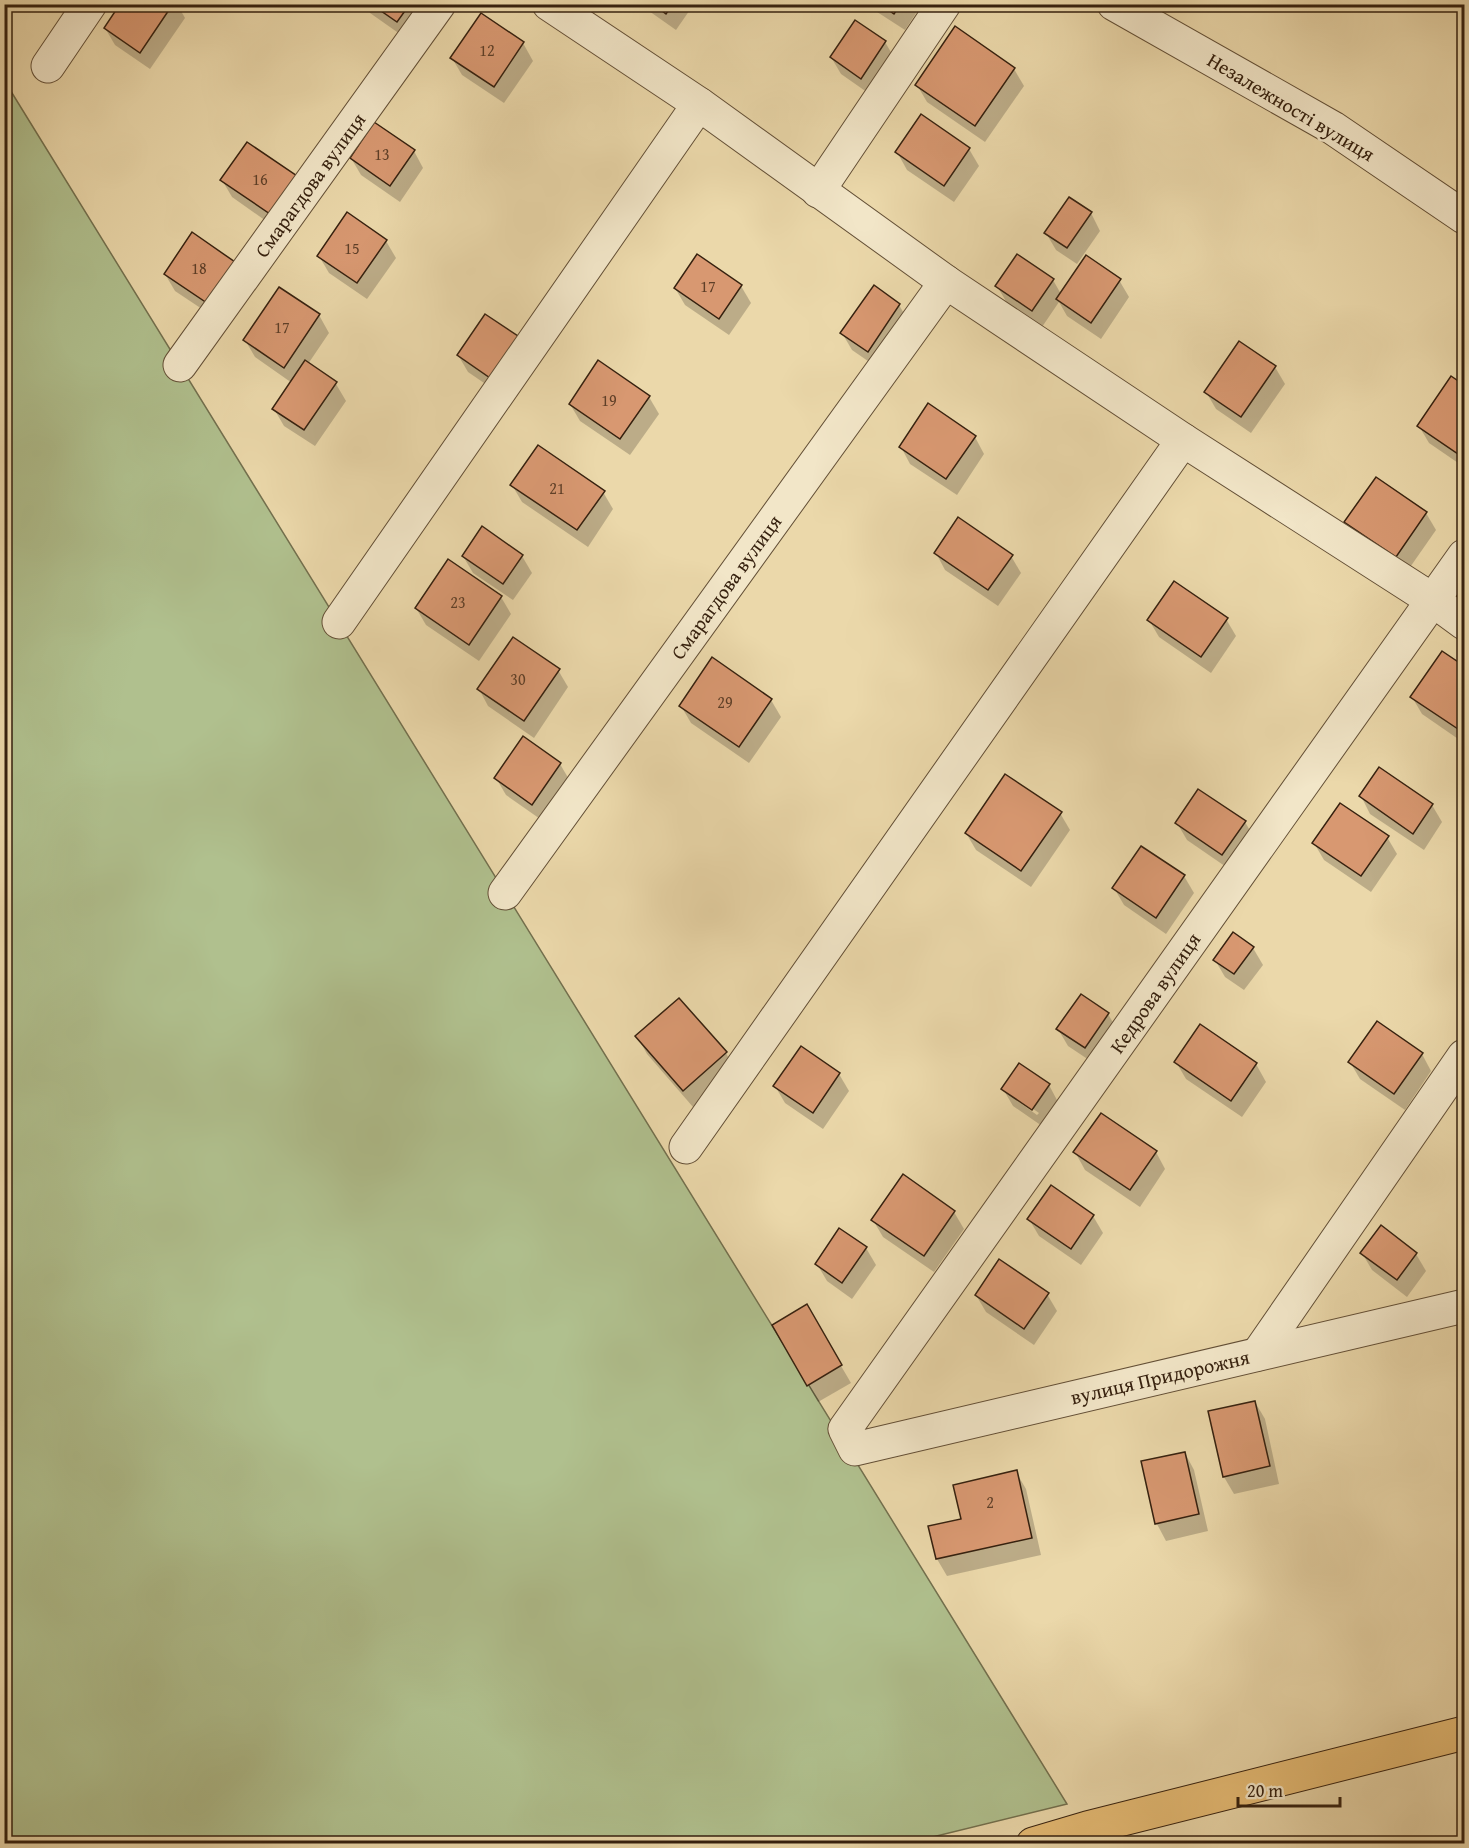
<svg xmlns="http://www.w3.org/2000/svg" width="1469" height="1848" font-family="'Gentium Book Plus',serif">
	<style>
		.green { fill: #b0c08e; stroke: #73704e; stroke-width: 1.5 }
		.shadow { fill: #0003; fill-rule: evenodd }
		.building { fill: #d89871; stroke: #36210f; stroke-width: 1.5 }
		.lines { fill: none; stroke-linecap: round; stroke-linejoin: round }
		.minor-casing { stroke: #634f36; stroke-width: 35 }
		.major-casing { stroke: #36210f; stroke-width: 35 }
		.minor { stroke: #f2e6c8; stroke-width: 33 }
		.major { stroke: #e6bc75; stroke-width: 33 }
		.labels { text-anchor: middle; stroke-width: 5; stroke-linejoin: round; paint-order: stroke }
		.number-label { font-size: 16px; fill: #5e3f28 }
		.street-label { font-size: 20px; fill: #36210f; stroke: #f2e6c8 }
	</style>
	<rect width="100%" height="100%" fill="#ebd8aa"/>
	<filter id="stains"><feTurbulence type="fractalNoise" baseFrequency=".00333" numOctaves="4"/><feColorMatrix values="0 0 0 0 .2 0 0 0 0 .09 0 0 0 0 .02 0 0 0 .5 -.17"/></filter>
	<radialGradient id="worn" r=".72"><stop offset=".6" stop-color="#630" stop-opacity="0"/><stop offset="1" stop-color="#630" stop-opacity=".3"/></radialGradient>
	<polygon class="green" points="4,80 1067,1804 904,1844 5,1843"/>
	<g class="shadow">
		<polygon points="121,4 177,4 185,18 150,69 115,45 105,28"/>
		<polygon points="365,4 425,4 407,39 370,13"/>
		<polygon points="639,4 694,4 676,30"/>
		<polygon points="871,4 922,4 905,30 874,10"/>
		<polygon points="481,15 523,43 533,61 504,103 462,75 452,58"/>
		<polygon points="885,42 895,59 871,95 841,74 831,57"/>
		<polygon points="1014,69 1024,86 985,142 927,102 917,85"/>
		<polygon points="969,149 979,166 954,202 907,170 897,152"/>
		<polygon points="414,151 423,168 400,202 361,175 351,158"/>
		<polygon points="298,179 283,233 232,197 222,180"/>
		<polygon points="1091,213 1100,231 1077,264 1056,250 1046,233"/>
		<polygon points="386,241 396,258 367,299 329,273 319,256"/>
		<polygon points="234,263 217,319 175,291 165,274"/>
		<polygon points="1053,280 1061,294 1119,280 1129,297 1101,339 1067,316 1059,302 1042,327 1007,303 997,286"/>
		<polygon points="741,286 751,303 729,335 685,305 675,288"/>
		<polygon points="899,305 909,322 878,368 852,350 842,333"/>
		<polygon points="319,315 329,333 308,364 336,384 346,401 315,446 284,426 274,409 292,383 255,357 245,340"/>
		<polygon points="520,339 503,396 468,372 458,355"/>
		<polygon points="1275,367 1285,384 1251,433 1216,409 1206,392"/>
		<polygon points="1452,378 1464,387 1464,467 1429,443 1419,426"/>
		<polygon points="649,397 659,414 630,455 580,421 570,404"/>
		<polygon points="975,437 984,454 957,495 910,464 901,447"/>
		<polygon points="512,485 603,492 613,509 588,547 522,502"/>
		<polygon points="1426,513 1436,530 1406,573 1356,540 1346,523"/>
		<polygon points="936,553 1011,556 1021,573 998,606 945,570"/>
		<polygon points="463,556 522,556 532,573 513,600 473,573"/>
		<polygon points="501,597 511,614 479,661 426,625 416,608"/>
		<polygon points="1226,619 1236,636 1211,673 1159,637 1149,620"/>
		<polygon points="1443,653 1464,668 1464,743 1422,714 1412,697"/>
		<polygon points="558,670 568,687 534,738 488,706 479,689"/>
		<polygon points="771,700 781,717 749,763 691,723 681,706"/>
		<polygon points="560,764 570,781 543,821 506,795 496,778"/>
		<polygon points="1379,769 1432,805 1442,822 1424,850 1370,814 1361,796"/>
		<polygon points="1060,813 1070,830 1031,887 976,850 966,833"/>
		<polygon points="1245,822 1255,839 1232,871 1187,840 1177,823"/>
		<polygon points="1387,837 1397,854 1371,892 1324,860 1314,843"/>
		<polygon points="1184,876 1194,893 1166,934 1124,905 1114,888"/>
		<polygon points="1253,948 1263,965 1244,990 1225,977 1215,960"/>
		<polygon points="1108,1014 1118,1031 1095,1064 1068,1046 1058,1029"/>
		<polygon points="637,1036 726,1053 735,1070 693,1107 647,1054"/>
		<polygon points="1422,1054 1431,1071 1405,1110 1360,1079 1350,1062"/>
		<polygon points="1176,1062 1256,1064 1266,1082 1242,1117 1186,1079"/>
		<polygon points="839,1074 849,1091 823,1129 785,1103 775,1086"/>
		<path d="M1049,1085l9,17 -16,24 -29,-20 -10,-17zM1016,1097l23,16 -2,2 -21,-15z"/>
		<polygon points="1075,1152 1156,1152 1165,1169 1140,1207 1085,1170"/>
		<polygon points="954,1212 964,1229 934,1272 883,1237 873,1220"/>
		<polygon points="1093,1216 1103,1233 1081,1265 1039,1236 1029,1219"/>
		<polygon points="866,1248 876,1265 852,1299 827,1281 817,1264"/>
		<polygon points="1362,1253 1416,1254 1426,1271 1407,1297 1372,1270"/>
		<polygon points="1047,1294 1057,1311 1034,1345 986,1312 976,1295"/>
		<polygon points="806,1306 851,1383 818,1402 774,1326"/>
		<polygon points="1255,1402 1265,1419 1279,1484 1234,1494 1224,1477"/>
		<polygon points="1185,1453 1194,1470 1208,1531 1166,1541 1157,1524 1143,1462"/>
		<polygon points="1016,1472 1026,1489 1041,1555 947,1576 937,1559 930,1527 963,1520"/>
	</g>
	<g class="building">
		<polygon points="120,4 173,4 140,53 104,28"/>
		<polygon points="371,4 410,4 397,22"/>
		<polygon points="653,4 673,4 666,14"/>
		<polygon points="880,4 901,4 894,14"/>
		<polygon points="481,13 524,42 494,87 450,58"/>
		<polygon points="855,20 886,41 861,79 830,57"/>
		<polygon points="955,26 1015,68 975,126 915,85"/>
		<polygon points="921,114 970,148 944,186 895,152"/>
		<polygon points="374,122 415,150 390,186 350,158"/>
		<polygon points="247,142 300,178 273,216 220,180"/>
		<polygon points="1069,197 1092,212 1067,248 1044,233"/>
		<polygon points="347,212 387,240 357,283 317,256"/>
		<polygon points="192,232 235,262 207,303 164,274"/>
		<polygon points="697,254 742,285 719,319 674,288"/>
		<polygon points="1017,254 1054,279 1032,311 995,286"/>
		<polygon points="1086,255 1121,279 1091,323 1056,299"/>
		<polygon points="874,285 900,304 868,352 840,333"/>
		<polygon points="279,287 320,314 284,368 243,340"/>
		<polygon points="485,314 521,338 493,380 457,355"/>
		<polygon points="1239,341 1276,366 1241,417 1204,392"/>
		<polygon points="305,360 337,382 304,430 272,409"/>
		<polygon points="598,360 650,396 620,439 569,404"/>
		<polygon points="1451,376 1464,385 1464,458 1417,426"/>
		<polygon points="928,403 976,436 946,479 899,447"/>
		<polygon points="538,445 605,491 577,530 510,485"/>
		<polygon points="1376,477 1427,512 1396,557 1344,522"/>
		<polygon points="958,517 1013,555 988,590 934,553"/>
		<polygon points="482,526 523,555 503,584 462,556"/>
		<polygon points="448,559 502,596 469,645 415,608"/>
		<polygon points="1174,581 1228,618 1201,657 1147,620"/>
		<polygon points="513,637 560,669 524,721 477,689"/>
		<polygon points="1442,651 1464,666 1464,725 1461,731 1410,697"/>
		<polygon points="712,657 772,699 739,747 679,706"/>
		<polygon points="523,736 561,763 532,805 494,778"/>
		<polygon points="1379,767 1433,804 1413,834 1359,796"/>
		<polygon points="1005,774 1062,812 1021,871 965,833"/>
		<polygon points="1198,789 1246,821 1222,855 1175,823"/>
		<polygon points="1340,803 1389,836 1361,876 1312,843"/>
		<polygon points="1141,846 1185,875 1156,918 1112,888"/>
		<polygon points="1233,932 1254,947 1234,974 1213,960"/>
		<polygon points="1081,994 1109,1013 1085,1048 1056,1029"/>
		<polygon points="679,998 727,1052 683,1091 635,1036"/>
		<polygon points="1377,1021 1423,1053 1394,1094 1348,1062"/>
		<polygon points="1200,1024 1257,1063 1231,1101 1174,1062"/>
		<polygon points="801,1046 840,1073 813,1113 773,1086"/>
		<polygon points="1019,1063 1050,1084 1032,1110 1001,1089"/>
		<polygon points="1101,1113 1157,1151 1130,1190 1073,1152"/>
		<polygon points="903,1174 955,1211 924,1256 871,1220"/>
		<polygon points="1051,1185 1094,1215 1071,1249 1027,1219"/>
		<polygon points="1381,1225 1417,1253 1397,1280 1360,1253"/>
		<polygon points="839,1228 867,1247 842,1283 815,1264"/>
		<polygon points="999,1259 1049,1293 1024,1329 975,1295"/>
		<polygon points="807,1304 842,1365 807,1386 772,1325"/>
		<polygon points="1255,1401 1270,1466 1223,1477 1208,1411"/>
		<polygon points="1185,1452 1199,1514 1155,1524 1141,1461"/>
		<polygon points="1017,1470 1032,1538 936,1559 928,1526 961,1519 953,1485"/>
	</g>
	<g class="lines">
		<g class="minor-casing">
			<g id="minor">
				<polyline points="549,4 699,104 946,282 1183,440 1434,601 1464,623"/>
				<polyline points="1114,4 1333,128 1464,217"/>
				<polyline points="48,66 90,4"/>
				<polyline points="818,191 944,4"/>
				<polyline points="180,365 439,4"/>
				<polyline points="1464,556 845,1429 855,1449 1464,1306"/>
				<polyline points="339,622 699,104"/>
				<polyline points="505,893 946,282"/>
				<polyline points="686,1147 1183,440"/>
				<polyline points="1258,1354 1464,1056"/>
			</g>
		</g>
		<g class="major-casing">
			<polyline id="major" points="1033,1844 1087,1828 1464,1733"/>
		</g>
		<use href="#minor" class="minor"/>
		<use href="#major" class="major"/>
	</g>
	<g class="labels">
		<g class="number-label">
			<text x="487" y="56">12</text>
			<text x="382" y="160">13</text>
			<text x="260" y="185">16</text>
			<text x="352" y="254">15</text>
			<text x="199" y="274">18</text>
			<text x="708" y="292">17</text>
			<text x="282" y="333">17</text>
			<text x="609" y="406">19</text>
			<text x="557" y="494">21</text>
			<text x="458" y="608">23</text>
			<text x="518" y="685">30</text>
			<text x="725" y="708">29</text>
			<text x="990" y="1508">2</text>
		</g>
		<g class="street-label">
			<text transform="translate(1291 107) rotate(31)" y="7">Незалежності вулиця</text>
			<text transform="translate(310 185) rotate(-54)" y="7">Смарагдова вулиця</text>
			<text transform="translate(726 587) rotate(-54)" y="7">Смарагдова вулиця</text>
			<text transform="translate(1155 993) rotate(-55)" y="7">Кедрова вулиця</text>
			<text transform="translate(1160 1377) rotate(-13)" y="7">вулиця Придорожня</text>
		</g>
	</g>
	<rect width="1469" height="1848" fill="none" stroke="#ebd8aa" stroke-width="24"/>
	<rect x="6" y="6" width="1457" height="1836" fill="none" stroke="#36210f" stroke-width="3"/>
	<rect x="12" y="12" width="1445" height="1824" fill="none" stroke="#36210f" stroke-width="1.5"/>
	<path d="M1238 1797v9h102v-9" fill="none" stroke="#36210f" stroke-width="3"/>
	<text x="1247" y="1797" font-size="18" fill="#36210f" stroke="#f2e6c8" stroke-width="4.5" paint-order="stroke">20 m</text>
	<rect width="100%" height="100%" filter="url(#stains)"/>
	<rect width="100%" height="100%" fill="url(#worn)"/>
</svg>
